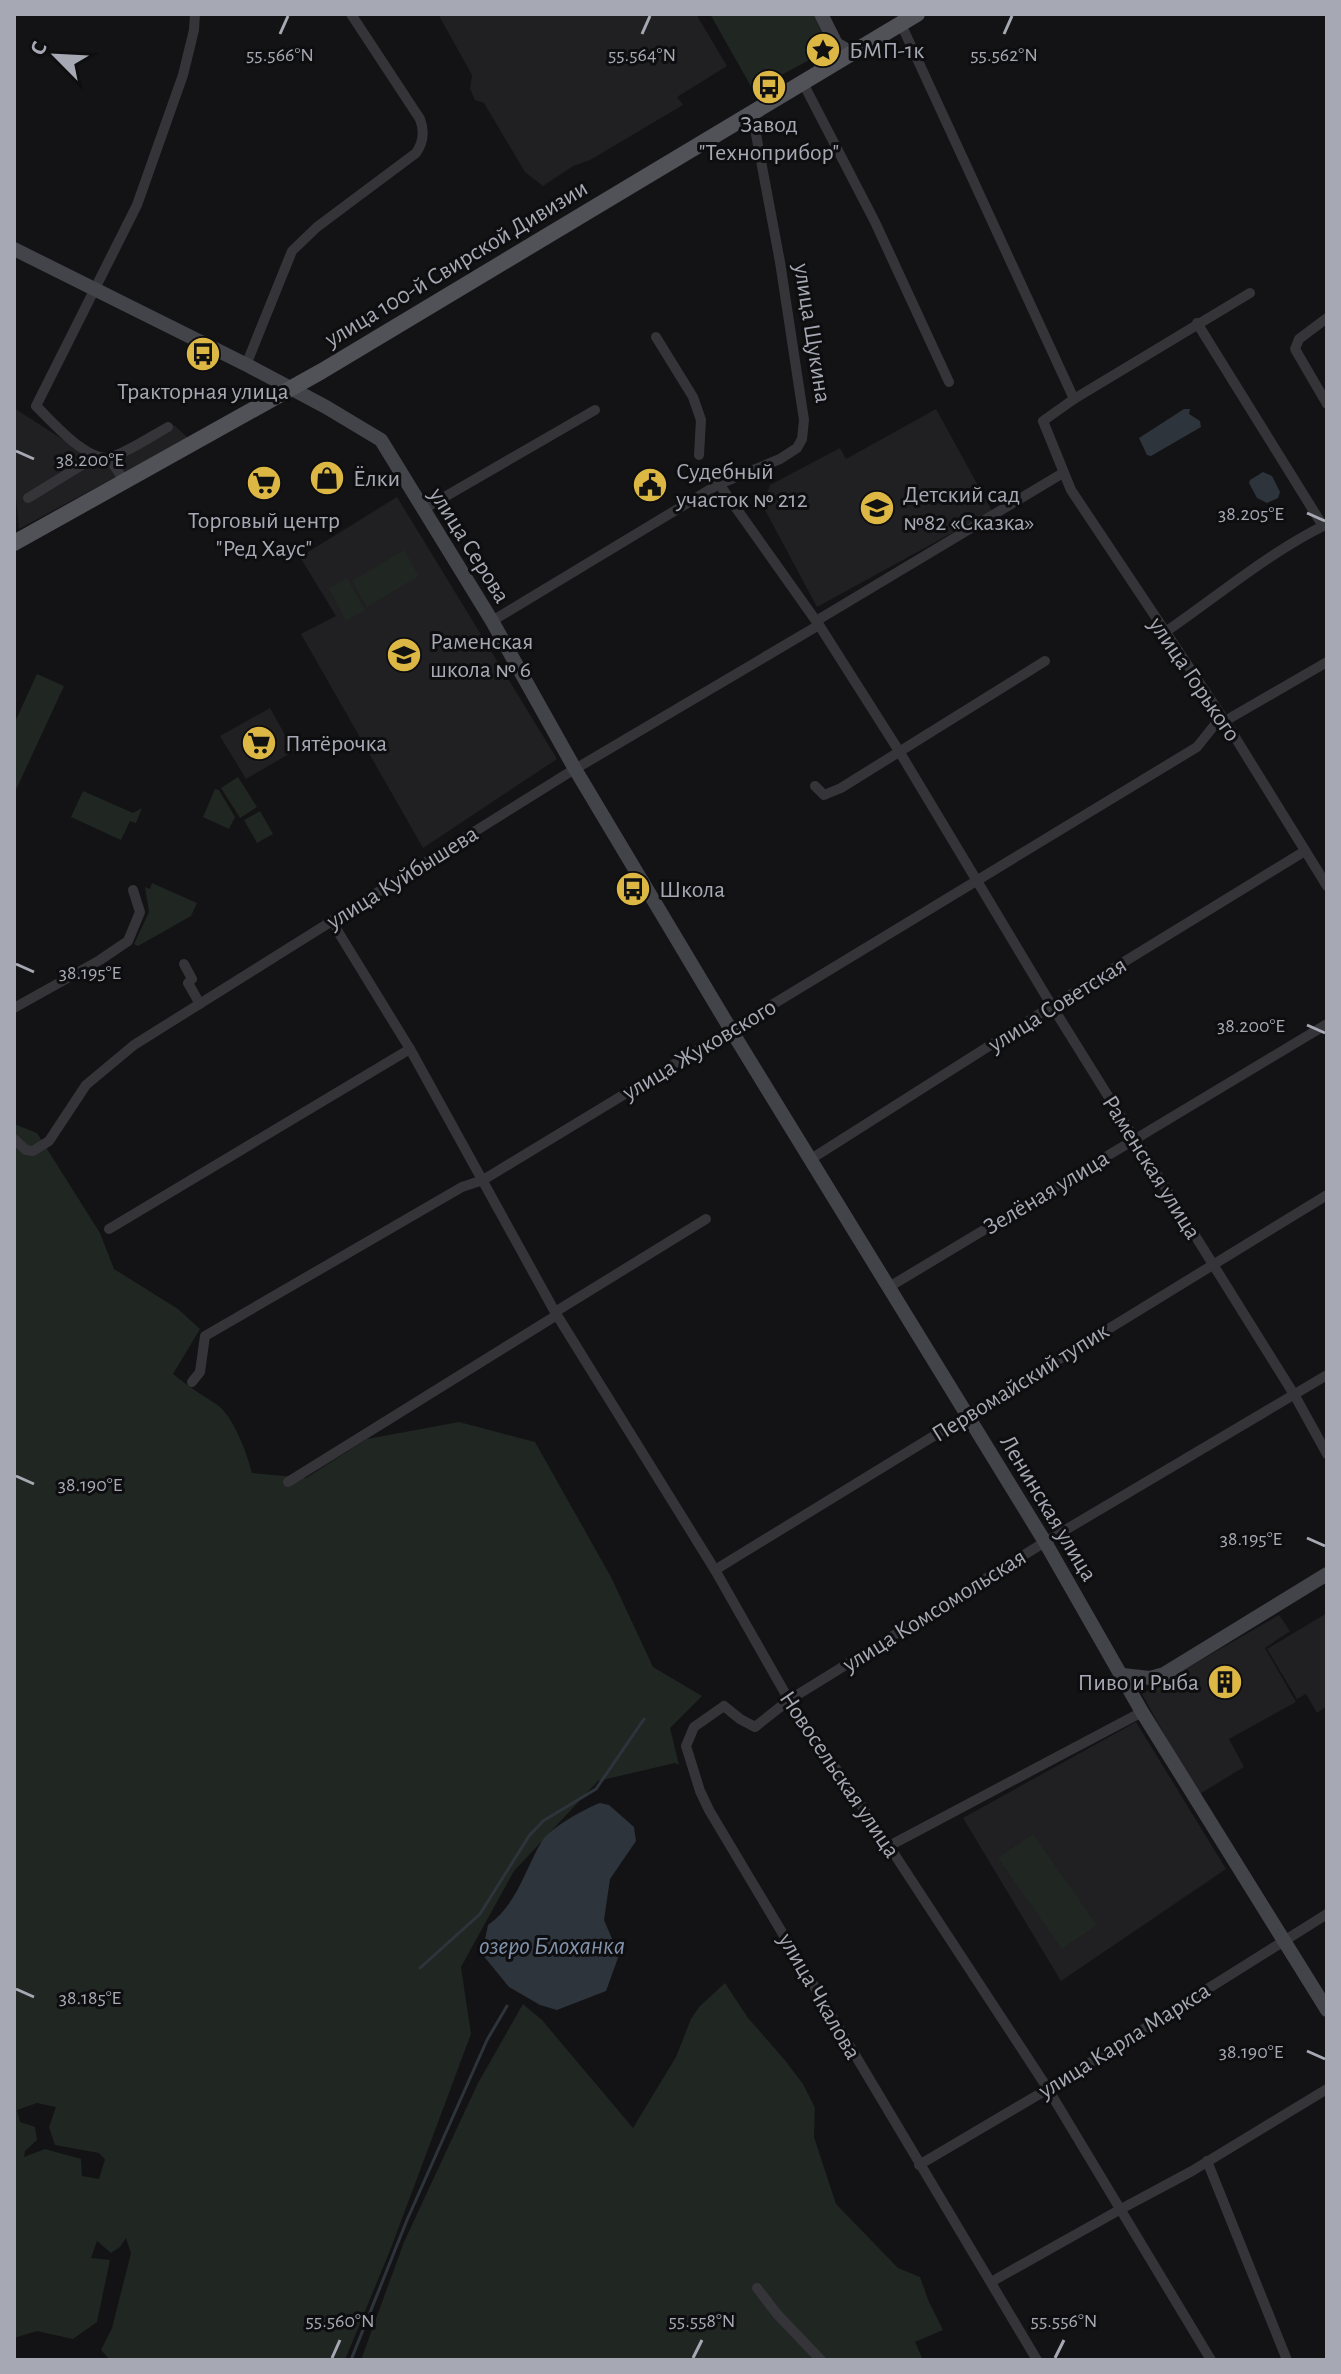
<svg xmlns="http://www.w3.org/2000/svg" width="1341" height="2374" font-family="'Alegreya Sans',sans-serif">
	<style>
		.built { fill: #201f21 }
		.green { fill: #202621; fill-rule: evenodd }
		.water { fill: #2e343c }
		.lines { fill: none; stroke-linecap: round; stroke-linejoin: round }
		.stream { stroke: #2e343c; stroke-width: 3 }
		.street { stroke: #353539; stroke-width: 10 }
		.secondary { stroke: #434449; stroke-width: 14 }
		.primary { stroke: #515258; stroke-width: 16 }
		.ticks { fill: none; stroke: #a6a9b3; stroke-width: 3 }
		.labels { text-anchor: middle; stroke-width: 6; stroke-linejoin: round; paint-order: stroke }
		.poi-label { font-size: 24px; fill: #a6a9b3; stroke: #0e0e10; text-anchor: start }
		.street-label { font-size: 24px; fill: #a6a9b3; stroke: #0e0e10 }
		.water-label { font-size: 26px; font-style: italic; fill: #8193ab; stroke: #0e0e10 }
		.ticks-label { font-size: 20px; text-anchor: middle; fill: #a6a9b3; stroke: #0e0e10; stroke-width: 6; stroke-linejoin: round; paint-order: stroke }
	</style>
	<rect width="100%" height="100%" fill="#131315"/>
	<g class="built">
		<polygon points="438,14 696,14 727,66 677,97 683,105 590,160 573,166 543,186 525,172 484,103 475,100 470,89 472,75"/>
		<polygon points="14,408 96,461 105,463 174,425 188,438 19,529 14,476"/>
		<polygon points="936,409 992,511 817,607 763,506 770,485 840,448 846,459"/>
		<polygon points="397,497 557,759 423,848 301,634 336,616 300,557"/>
		<polygon points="270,708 294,751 246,779 220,736"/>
		<polygon points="1327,1613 1327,1706 1317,1713 1306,1694 1297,1699 1267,1649"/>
		<polygon points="1279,1615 1290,1631 1265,1648 1296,1702 1229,1739 1244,1767 1198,1795 1142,1694"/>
		<polygon points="1136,1722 1226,1869 1061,1981 963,1818"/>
	</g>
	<g class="green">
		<polygon points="710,14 813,14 830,49 753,90"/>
		<polygon points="404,550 419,576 367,607 352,581"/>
		<polygon points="347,578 365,610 346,621 329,588"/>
		<polygon points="37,674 64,686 14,794 14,724"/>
		<polygon points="238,777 257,807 240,818 221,788"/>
		<polygon points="215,789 219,790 235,817 229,829 203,817"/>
		<polygon points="83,791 133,813 142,808 136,823 130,821 121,840 71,817"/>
		<polygon points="260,811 273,834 257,843 244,820"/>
		<polygon points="152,883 197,903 191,916 138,946 134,944 149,912 145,887 150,889"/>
		<path d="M14,1124l23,9 63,100 14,36 64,40 22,20 -27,45c14,11 28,21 43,30 17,11 31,49 36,69l54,5 61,-39 92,-17 76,20 76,135 42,90 49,29 -32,32 9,37 -4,-2 -77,18 -84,90 -53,96 10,67 -80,214 -46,112h-235l-9,-10 11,-22 19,-75 -5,-15 -6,9 -9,6 -14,-12 -6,17 19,2 -13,62 -24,17 -36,-8 -23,7zM37,2103l19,4 -7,20 6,18 44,8 6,6 -6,20 -17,-3 -1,-17 -36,-10 -21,8 1,-6 12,-11 -2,-13 -15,-5 -3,-12z"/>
		<polygon points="1182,1671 1187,1673 1185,1677 1159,1693 1155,1692 1155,1687"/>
		<polygon points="1033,1834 1097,1925 1062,1949 998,1858"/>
		<polygon points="725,1983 748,2018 784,2059 803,2084 815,2108 814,2137 836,2204 898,2268 920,2277 929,2302 943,2330 915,2342 923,2360 361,2360 404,2242 478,2083 523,2004 542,2020 633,2128 676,2057 691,2019 699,2007"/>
	</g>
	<g class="water">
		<polygon points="1184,409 1190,409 1189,414 1200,421 1201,427 1151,456 1147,455 1139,438"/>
		<polygon points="1263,472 1272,476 1280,492 1278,498 1267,503 1257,498 1249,483 1250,480"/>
		<path d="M600,1803l9,2 25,22 2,14 -26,38 -6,41 15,35 -13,36 -49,19 -17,-5 -31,-18 -27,-33 6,-29c29,-20 37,-56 54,-84 8,-13 44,-33 58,-38z"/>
	</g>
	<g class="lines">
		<g class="stream">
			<polyline points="420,1968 480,1914 529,1836 543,1821 596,1789 644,1719"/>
			<polyline points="351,2360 407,2220 487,2040 507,2006"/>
		</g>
		<g class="street">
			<polyline points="901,24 1074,399"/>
			<polyline points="803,83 875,222 949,382"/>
			<polyline points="1250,293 1074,399 1043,421 1071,490 1225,721 1327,886"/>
			<polyline points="1327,318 1299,339 1295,349 1327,404"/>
			<polyline points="1197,323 1323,526"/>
			<polyline points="656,337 693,397 701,420 699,455"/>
			<path d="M246,365l46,-114 25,-24 99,-74c7,-10 9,-21 4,-34l-69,-105"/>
			<path d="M168,427c-18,10 -37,23 -56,30 -23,8 -60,-36 -76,-51l101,-201 46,-130 11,-45 1,-16"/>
			<polyline points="109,458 125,482"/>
			<polyline points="719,484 819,625 899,751 1052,1006 1295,1396 1327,1454"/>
			<polyline points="28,498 95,457"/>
			<polyline points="422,510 595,410"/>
			<polyline points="492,621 719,484 780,459 797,448 802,439 804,420 780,262 752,113"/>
			<polyline points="816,621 1063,473"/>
			<path d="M1164,633c54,-37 104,-80 163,-109"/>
			<polyline points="815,786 824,795 841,788 1045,661"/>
			<polyline points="335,918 337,930 410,1049 555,1312 715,1570 789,1700 889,1846 1048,2089 1211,2360"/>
			<polyline points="184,964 192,979 188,983 200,1004"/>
			<polyline points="14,1008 100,960 128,941 140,912 133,890"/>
			<polyline points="14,1139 26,1150 33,1151 49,1141 86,1085 134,1045 565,775 819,625"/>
			<polyline points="811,1159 1052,1006 1305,851"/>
			<polyline points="109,1229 410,1049"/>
			<polyline points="889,1287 1327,1024"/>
			<polyline points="555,1312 706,1219"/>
			<polyline points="192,1382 200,1372 205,1336 462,1187 483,1180 1197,747 1217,722 1225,721 1327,662"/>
			<polyline points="288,1482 557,1315"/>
			<polyline points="715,1570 1327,1195"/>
			<polyline points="889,1846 1142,1712"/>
			<polyline points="1207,2161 1287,2360"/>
			<polyline points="919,2165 1048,2089 1327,1914"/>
			<polyline points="991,2282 1121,2209 1192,2171 1327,2089"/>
			<polyline points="757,2288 777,2314 821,2360"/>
			<polyline points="1037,2360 709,1810 700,1791 686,1746 694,1727 724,1706 740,1719 755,1727 789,1700 1045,1542 1327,1375"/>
		</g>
		<g class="secondary">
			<polyline points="821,14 836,44 850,52"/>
			<polyline points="14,249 249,366 326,407 381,440 492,621 575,769 731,1030 1045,1542 1142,1712 1327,2010"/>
			<polyline points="1122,1675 1150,1678 1164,1674 1327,1574"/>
		</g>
		<polyline class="primary" points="14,543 322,371 917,14"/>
	</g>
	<path class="ticks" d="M280,34l8,-18M642,34l8,-18M1004,34l8,-18M16,451l18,8M1307,513l18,8M16,964l18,8M1307,1025l18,8M16,1476l18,8M1307,1538l18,8M16,1989l18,8M1307,2051l18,8M332,2358l8,-18M693,2358l9,-18M1055,2358l9,-18"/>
	<defs>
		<g id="sight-disc" transform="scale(1.8)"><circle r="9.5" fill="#dcb744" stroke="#0e0e10"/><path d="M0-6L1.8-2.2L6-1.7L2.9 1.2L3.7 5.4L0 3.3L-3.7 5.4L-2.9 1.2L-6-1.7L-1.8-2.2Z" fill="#111"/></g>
		<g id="bus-disc" transform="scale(1.8)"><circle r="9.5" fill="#dcb744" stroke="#0e0e10"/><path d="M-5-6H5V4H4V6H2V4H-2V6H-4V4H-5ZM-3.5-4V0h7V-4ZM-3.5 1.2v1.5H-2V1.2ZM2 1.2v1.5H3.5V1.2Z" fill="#111"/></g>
		<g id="shop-disc" transform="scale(1.8)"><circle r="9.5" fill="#dcb744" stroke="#0e0e10"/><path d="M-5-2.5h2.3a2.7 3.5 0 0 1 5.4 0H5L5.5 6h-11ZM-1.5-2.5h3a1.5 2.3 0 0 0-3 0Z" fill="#111"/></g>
		<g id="supermarket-disc" transform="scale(1.8)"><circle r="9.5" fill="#dcb744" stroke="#0e0e10"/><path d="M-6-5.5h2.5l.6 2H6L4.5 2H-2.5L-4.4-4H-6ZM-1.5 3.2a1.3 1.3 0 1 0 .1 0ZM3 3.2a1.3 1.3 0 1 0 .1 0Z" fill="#111"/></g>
		<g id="civic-disc" transform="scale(1.8)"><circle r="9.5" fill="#dcb744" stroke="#0e0e10"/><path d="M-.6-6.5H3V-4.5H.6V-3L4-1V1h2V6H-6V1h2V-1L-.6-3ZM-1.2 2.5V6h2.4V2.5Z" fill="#111"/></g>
		<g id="school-disc" transform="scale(1.8)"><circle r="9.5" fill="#dcb744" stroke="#0e0e10"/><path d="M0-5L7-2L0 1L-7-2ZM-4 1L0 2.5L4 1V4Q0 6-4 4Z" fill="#111"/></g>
		<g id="building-disc" transform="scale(1.8)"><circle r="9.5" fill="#dcb744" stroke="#0e0e10"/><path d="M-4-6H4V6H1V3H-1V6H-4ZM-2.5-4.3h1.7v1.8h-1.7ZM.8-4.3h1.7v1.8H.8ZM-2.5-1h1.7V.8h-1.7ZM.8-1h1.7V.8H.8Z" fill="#111"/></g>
	</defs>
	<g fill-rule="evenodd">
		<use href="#sight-disc" x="823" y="50"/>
		<use href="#bus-disc" x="769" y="87"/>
		<use href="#bus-disc" x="203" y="354"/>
		<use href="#shop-disc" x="327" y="478"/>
		<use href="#supermarket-disc" x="264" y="483"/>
		<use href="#civic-disc" x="650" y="485"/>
		<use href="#school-disc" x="877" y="508"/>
		<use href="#school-disc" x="404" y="655"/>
		<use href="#supermarket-disc" x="259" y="743"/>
		<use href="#bus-disc" x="633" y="889"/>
		<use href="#building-disc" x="1225" y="1682"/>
	</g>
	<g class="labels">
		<g class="poi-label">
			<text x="849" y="58">БМП-1к</text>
			<text x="769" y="132" text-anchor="middle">Завод<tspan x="769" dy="28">"Техноприбор"</tspan></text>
			<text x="203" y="399" text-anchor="middle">Тракторная улица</text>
			<text x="676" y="479">Судебный<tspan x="676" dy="28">участок № 212</tspan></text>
			<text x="353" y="486">Ёлки</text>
			<text x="903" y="502">Детский сад<tspan x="903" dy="28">№82 «Сказка»</tspan></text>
			<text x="264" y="528" text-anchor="middle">Торговый центр<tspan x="264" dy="28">"Ред Хаус"</tspan></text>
			<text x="430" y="649">Раменская<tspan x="430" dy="28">школа № 6</tspan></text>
			<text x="285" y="751">Пятёрочка</text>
			<text x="659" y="897">Школа</text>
			<text x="1199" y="1690" text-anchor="end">Пиво и Рыба</text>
		</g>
		<g class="street-label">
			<text transform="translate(456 263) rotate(-31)" y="8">улица 100-й Свирской Дивизии</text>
			<text transform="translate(813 333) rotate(81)" y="8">улица Щукина</text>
			<text transform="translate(470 545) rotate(58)" y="8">улица Серова</text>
			<text transform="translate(1195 679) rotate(56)" y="8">улица Горького</text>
			<text transform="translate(402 877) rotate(-32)" y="8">улица Куйбышева</text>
			<text transform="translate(1057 1004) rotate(-32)" y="8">улица Советская</text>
			<text transform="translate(699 1049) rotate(-31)" y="8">улица Жуковского</text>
			<text transform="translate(1152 1167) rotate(58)" y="8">Раменская улица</text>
			<text transform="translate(1046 1192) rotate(-31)" y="8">Зелёная улица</text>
			<text transform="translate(1020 1382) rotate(-32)" y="8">Первомайский тупик</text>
			<text transform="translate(1049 1508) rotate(59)" y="8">Ленинская улица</text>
			<text transform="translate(934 1610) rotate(-32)" y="8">улица Комсомольская</text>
			<text transform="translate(840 1774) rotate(56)" y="8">Новосельская улица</text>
			<text transform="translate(820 1996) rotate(60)" y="8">улица Чкалова</text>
			<text transform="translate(1124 2040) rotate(-32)" y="8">улица Карла Маркса</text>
		</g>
		<g class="water-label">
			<text x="552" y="1954">озеро Блоханка</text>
		</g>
	</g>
	<g class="ticks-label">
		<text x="280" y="61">55.566°N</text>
		<text x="642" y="61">55.564°N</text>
		<text x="1004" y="61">55.562°N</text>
		<text x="90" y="466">38.200°E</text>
		<text x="1251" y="520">38.205°E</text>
		<text x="90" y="979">38.195°E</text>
		<text x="1251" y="1032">38.200°E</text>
		<text x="90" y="1491">38.190°E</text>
		<text x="1251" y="1545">38.195°E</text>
		<text x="90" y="2004">38.185°E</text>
		<text x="1251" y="2058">38.190°E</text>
		<text x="340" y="2327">55.560°N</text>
		<text x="702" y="2327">55.558°N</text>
		<text x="1064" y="2327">55.556°N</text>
	</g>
	<rect width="1341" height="2374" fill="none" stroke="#a6a9b3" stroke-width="32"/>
	<g transform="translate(56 56) rotate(294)" stroke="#0e0e10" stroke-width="6" paint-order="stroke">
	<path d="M0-6L14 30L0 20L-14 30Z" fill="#a6a9b3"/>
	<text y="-12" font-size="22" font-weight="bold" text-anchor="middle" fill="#a6a9b3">С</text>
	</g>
</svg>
